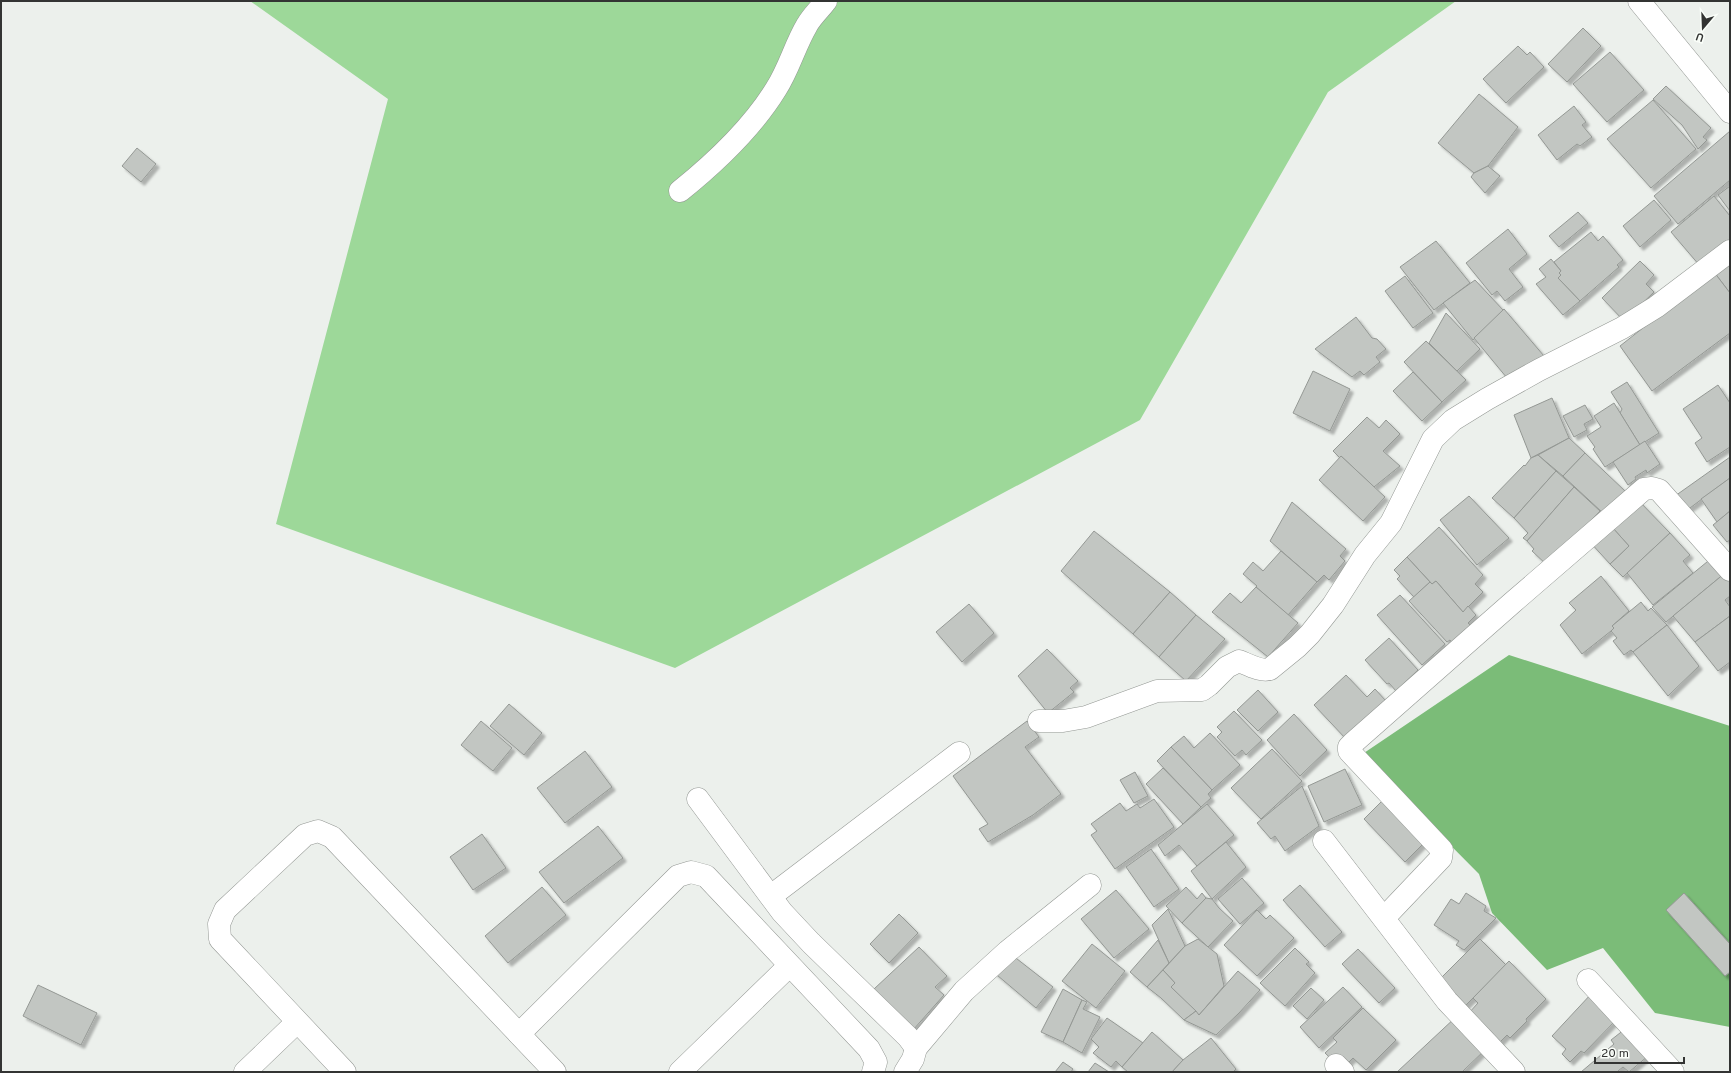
<svg xmlns="http://www.w3.org/2000/svg" width="1731" height="1073" font-family="Overpass,sans-serif">
	<style>
		.green { fill: #9dd899 }
		.forest { fill: #7bbc78 }
		.building { fill: #c2c6c2; stroke: #949894; filter: url(#shadow) }
		.lines { fill: none; stroke-linecap: round; stroke-linejoin: round }
		.minor-casing { stroke: #949894; stroke-width: 23 }
		.minor { stroke: #fff; stroke-width: 22 }
	</style>
	<defs>
		<filter id="shadow"><feDropShadow dx="3.5" dy="3.5" stdDeviation="1" flood-color="#0004"/></filter>
	</defs>
	<rect width="100%" height="100%" fill="#ecf0ec"/>
	<polygon class="green" points="250,1 1456,1 1328,92 1140,420 675,668 276,524 388,99"/>
	<polygon class="forest" points="1509,655 1730,726 1730,1027 1655,1013 1603,948 1547,970 1492,913 1479,874 1361,755"/>
	<g class="building">
		<polygon points="1583,28 1601,46 1567,82 1548,64"/>
		<polygon points="1518,46 1527,55 1530,52 1544,67 1506,103 1483,79"/>
		<polygon points="1610,52 1644,90 1607,122 1573,84"/>
		<polygon points="1666,86 1711,128 1703,137 1707,140 1698,149 1682,125 1653,99"/>
		<polygon points="1479,94 1518,127 1488,166 1474,173 1438,143"/>
		<polygon points="1653,100 1696,149 1651,188 1607,139"/>
		<polygon points="1574,106 1586,122 1582,125 1592,137 1580,146 1577,144 1557,160 1538,135"/>
		<polygon points="1730,131 1730,180 1678,224 1654,196"/>
		<polygon points="137,148 156,164 141,182 122,166"/>
		<polygon points="1488,166 1500,176 1485,193 1471,177 1474,173"/>
		<polygon points="1730,186 1730,211 1718,195"/>
		<polygon points="1714,196 1730,216 1730,241 1700,266 1671,232"/>
		<polygon points="1654,200 1671,220 1640,247 1623,226"/>
		<polygon points="1578,212 1588,223 1559,247 1549,236"/>
		<polygon points="1508,229 1527,254 1509,269 1523,287 1505,301 1497,291 1492,295 1466,263"/>
		<polygon points="1591,232 1598,241 1603,236 1623,260 1617,265 1619,267 1580,301 1558,278 1561,275 1559,273 1561,271 1554,262"/>
		<polygon points="1436,241 1470,283 1434,310 1400,267"/>
		<polygon points="1551,259 1561,271 1559,273 1561,275 1558,278 1580,301 1563,315 1536,284 1546,277 1539,269"/>
		<polygon points="1730,260 1730,293 1714,272"/>
		<polygon points="1640,261 1654,275 1646,284 1654,292 1624,321 1602,298"/>
		<polygon points="1714,272 1730,293 1730,333 1652,391 1620,346"/>
		<polygon points="1405,276 1433,313 1413,328 1385,291"/>
		<polygon points="1475,280 1504,311 1473,340 1443,303"/>
		<polygon points="1504,309 1544,356 1507,378 1474,338"/>
		<polygon points="1446,313 1480,349 1457,371 1429,343"/>
		<polygon points="1356,317 1372,338 1377,339 1386,349 1376,357 1380,362 1364,375 1360,371 1352,377 1315,349"/>
		<polygon points="1426,341 1466,380 1442,402 1404,362"/>
		<polygon points="1313,371 1350,389 1330,431 1293,413"/>
		<polygon points="1413,372 1442,402 1422,421 1393,391"/>
		<polygon points="1627,382 1659,433 1640,445 1620,413 1622,409 1611,392"/>
		<polygon points="1718,385 1730,403 1730,447 1707,462 1695,443 1702,438 1683,409"/>
		<polygon points="1552,398 1569,438 1531,458 1514,415"/>
		<polygon points="1614,403 1640,445 1605,467 1593,449 1595,447 1587,436 1601,427 1594,416"/>
		<polygon points="1585,405 1593,419 1584,424 1587,430 1574,437 1563,416"/>
		<polygon points="1367,417 1379,428 1386,420 1400,434 1383,451 1400,466 1374,487 1341,456 1340,458 1333,451"/>
		<polygon points="1569,438 1585,453 1563,476 1538,455"/>
		<polygon points="1645,441 1660,464 1647,473 1646,470 1635,477 1636,479 1628,485 1613,462"/>
		<polygon points="1585,453 1625,491 1603,513 1563,476"/>
		<polygon points="1538,455 1556,471 1514,518 1492,498 1524,465 1525,466 1531,458"/>
		<polygon points="1341,456 1385,497 1363,521 1319,480"/>
		<polygon points="1730,457 1730,478 1686,511 1675,496"/>
		<polygon points="1556,471 1574,487 1527,541 1523,538 1528,533 1514,518"/>
		<polygon points="1730,478 1730,511 1717,522 1701,499"/>
		<polygon points="1574,487 1600,511 1548,566 1532,551 1534,549 1527,541"/>
		<polygon points="1469,496 1509,538 1477,565 1440,520"/>
		<polygon points="1638,500 1670,533 1623,577 1610,564 1629,546 1612,527"/>
		<polygon points="1292,502 1346,549 1340,556 1345,561 1329,580 1324,575 1317,582 1270,541"/>
		<polygon points="1730,511 1730,540 1727,542 1713,525"/>
		<polygon points="1439,527 1483,575 1475,584 1483,592 1463,612 1436,581 1432,584 1407,557"/>
		<polygon points="1612,527 1629,546 1610,564 1589,541"/>
		<polygon points="1094,531 1170,592 1133,634 1061,571"/>
		<polygon points="1670,533 1690,555 1683,561 1693,573 1653,605 1627,573"/>
		<polygon points="1281,551 1317,582 1288,615 1256,587 1257,586 1243,574 1253,562 1263,571"/>
		<polygon points="1407,557 1430,582 1414,597 1397,579 1400,576 1394,570"/>
		<polygon points="1713,557 1725,573 1666,622 1652,607"/>
		<polygon points="1730,572 1730,596 1725,600 1730,607 1730,616 1695,642 1673,616 1725,573"/>
		<polygon points="1601,576 1629,611 1612,626 1614,628 1611,631 1582,654 1560,625 1576,610 1569,603"/>
		<polygon points="1436,581 1463,612 1468,606 1476,615 1468,623 1474,629 1455,647 1450,640 1447,642 1409,601 1430,582 1432,584"/>
		<polygon points="1256,587 1298,623 1268,657 1212,612 1230,593 1241,603"/>
		<polygon points="1170,592 1196,615 1159,657 1133,634"/>
		<polygon points="1400,595 1445,644 1422,665 1377,615"/>
		<polygon points="1641,602 1648,611 1651,608 1667,625 1633,652 1631,650 1624,655 1613,641 1617,638 1611,631 1614,628 1612,626"/>
		<polygon points="969,604 994,633 962,662 936,632"/>
		<polygon points="1196,615 1225,639 1186,681 1159,657"/>
		<polygon points="1730,616 1730,662 1718,671 1695,642"/>
		<polygon points="1667,625 1699,666 1668,696 1633,652"/>
		<polygon points="1389,638 1418,670 1396,691 1389,683 1387,684 1365,660"/>
		<polygon points="1047,649 1078,681 1070,688 1074,692 1048,713 1018,676"/>
		<polygon points="1346,675 1367,697 1375,689 1386,701 1346,739 1314,705"/>
		<polygon points="1258,690 1278,712 1258,731 1237,710"/>
		<polygon points="509,704 542,733 524,755 490,726"/>
		<polygon points="1234,711 1262,740 1246,755 1242,750 1235,756 1217,737 1222,732 1217,727"/>
		<polygon points="1294,714 1327,750 1300,776 1267,740"/>
		<polygon points="481,721 512,748 493,771 461,745"/>
		<polygon points="1027,721 1039,737 1025,747 1061,794 1033,815 988,842 979,829 988,824 953,776"/>
		<polygon points="1210,733 1240,765 1212,790 1171,747 1184,736 1194,748"/>
		<polygon points="1171,747 1212,790 1208,794 1211,798 1201,807 1157,761"/>
		<polygon points="1272,749 1302,781 1261,819 1231,788"/>
		<polygon points="585,751 612,787 565,823 537,788"/>
		<polygon points="1163,768 1201,807 1183,824 1146,784"/>
		<polygon points="1345,769 1362,805 1324,822 1308,786"/>
		<polygon points="1135,772 1148,796 1134,803 1120,780"/>
		<polygon points="1302,786 1319,826 1285,851 1275,836 1271,839 1257,823"/>
		<polygon points="1385,798 1426,841 1405,862 1364,819"/>
		<polygon points="1154,799 1174,827 1115,869 1091,835 1097,831 1091,824 1120,803 1126,811 1137,804 1140,808"/>
		<polygon points="1207,804 1234,835 1197,866 1179,845 1165,856 1158,845"/>
		<polygon points="598,826 623,858 564,903 539,872"/>
		<polygon points="482,834 506,868 473,890 450,857"/>
		<polygon points="1226,842 1246,867 1212,899 1191,871"/>
		<polygon points="1151,849 1179,889 1154,907 1126,867"/>
		<polygon points="1242,878 1264,903 1240,924 1218,899"/>
		<polygon points="1300,885 1342,932 1325,947 1283,900"/>
		<polygon points="542,887 566,915 508,963 485,936"/>
		<polygon points="1186,887 1197,899 1202,893 1206,898 1182,923 1166,906"/>
		<polygon points="1116,890 1149,929 1114,958 1081,919"/>
		<polygon points="1466,893 1486,906 1484,911 1496,918 1464,950 1456,945 1459,941 1434,925 1451,899 1459,904"/>
		<polygon points="1684,893 1730,944 1730,972 1725,976 1666,910"/>
		<polygon points="1206,898 1212,899 1219,908 1233,921 1208,947 1182,923"/>
		<polygon points="1168,909 1185,946 1169,963 1152,925"/>
		<polygon points="1257,910 1266,919 1270,915 1294,938 1257,976 1224,945"/>
		<polygon points="899,914 918,933 889,963 870,944"/>
		<polygon points="1198,939 1217,954 1224,986 1199,1015 1171,987 1175,983 1163,970 1185,946"/>
		<polygon points="1480,939 1506,965 1462,1009 1436,983"/>
		<polygon points="1158,940 1169,963 1147,987 1130,972"/>
		<polygon points="1092,944 1125,971 1096,1008 1062,981"/>
		<polygon points="919,947 947,976 935,987 944,995 913,1030 874,989"/>
		<polygon points="1295,948 1309,962 1306,964 1315,973 1285,1006 1260,983"/>
		<polygon points="1358,949 1395,988 1379,1003 1342,964"/>
		<polygon points="1012,955 1053,987 1036,1008 991,970"/>
		<polygon points="1509,961 1546,999 1526,1019 1527,1021 1510,1038 1507,1035 1497,1045 1467,1015 1478,1003 1473,998"/>
		<polygon points="1163,970 1175,983 1171,987 1196,1011 1184,1020 1161,998 1147,987"/>
		<polygon points="1238,971 1260,990 1239,1013 1216,1035 1184,1020 1196,1011 1199,1015"/>
		<polygon points="38,985 97,1013 81,1045 23,1016"/>
		<polygon points="1343,987 1362,1007 1319,1048 1300,1027"/>
		<polygon points="1311,988 1324,1000 1307,1019 1293,1006"/>
		<polygon points="1063,989 1082,1000 1063,1042 1041,1032"/>
		<polygon points="1592,993 1618,1018 1584,1053 1581,1051 1570,1062 1562,1054 1566,1049 1552,1036"/>
		<polygon points="1082,1000 1087,1002 1083,1009 1100,1017 1082,1053 1063,1042"/>
		<polygon points="1363,1008 1396,1040 1366,1070 1353,1058 1342,1069 1325,1053 1337,1042 1333,1038"/>
		<polygon points="1457,1016 1487,1048 1462,1072 1397,1072"/>
		<polygon points="1107,1018 1143,1043 1122,1067 1116,1061 1111,1067 1093,1053 1099,1047 1091,1039"/>
		<polygon points="1625,1029 1648,1056 1629,1072 1623,1067 1618,1071 1619,1072 1581,1072 1614,1044 1611,1040"/>
		<polygon points="1152,1032 1183,1060 1172,1072 1128,1072 1122,1067"/>
		<polygon points="1211,1038 1236,1069 1233,1072 1172,1072 1183,1060"/>
		<polygon points="1063,1062 1073,1069 1071,1072 1055,1072"/>
		<polygon points="1095,1063 1109,1072 1088,1072"/>
	</g>
	<g class="lines">
		<g class="minor-casing">
			<g id="minor">
				<polyline points="1639,1 1730,112"/>
				<path d="M680,191c36,-29 72,-63 96,-102 13,-20 19,-44 31,-64 5,-9 13,-16 19,-24"/>
				<path d="M1039,721h24l23,-4 71,-26 45,-1 7,-5 18,-18 12,-6c8,3 22,11 31,8l27,-22 13,-13 23,-29 32,-50 26,-32 42,-84 20,-19 34,-21 52,-29 83,-42 34,-21 74,-56"/>
				<polyline points="698,799 782,912 811,943 908,1037 916,1048"/>
				<polyline points="1324,841 1447,1001 1514,1072"/>
				<polyline points="771,896 959,753"/>
				<polyline points="1384,918 1441,858 1442,850 1349,751 1349,747 1353,743 1512,603 1644,489 1652,488 1659,490 1730,570"/>
				<polyline points="1588,980 1673,1072"/>
				<polyline points="519,1034 678,876 691,872 706,876 869,1049 876,1062 873,1072"/>
				<polyline points="1336,1065 1343,1072"/>
				<polyline points="245,1072 297,1022"/>
				<polyline points="345,1072 220,939 219,924 225,910 305,835 318,831 332,837 555,1072"/>
				<polyline points="680,1072 789,966"/>
				<polyline points="905,1072 913,1059 916,1048 964,991 1008,951 1090,885"/>
			</g>
		</g>
		<use href="#minor" class="minor"/>
	</g>
	<rect width="1731" height="1073" fill="none" stroke="#333433" stroke-width="4"/>
	<g transform="translate(1703 28) rotate(199)" stroke="#fafef9" stroke-width="3" paint-order="stroke">
	<path d="M0-3L7 15L0 10L-7 15Z" fill="#333433"/>
	<text y="-6" font-size="11" font-weight="bold" text-anchor="middle" fill="#333433">U</text>
	</g>
	<path d="M1595 1057v6h89v-6" fill="none" stroke="#333433" stroke-width="2"/>
	<text x="1601" y="1057" font-size="12" fill="#333433" stroke="#fafef9" stroke-width="3" paint-order="stroke">20 m</text>
</svg>
